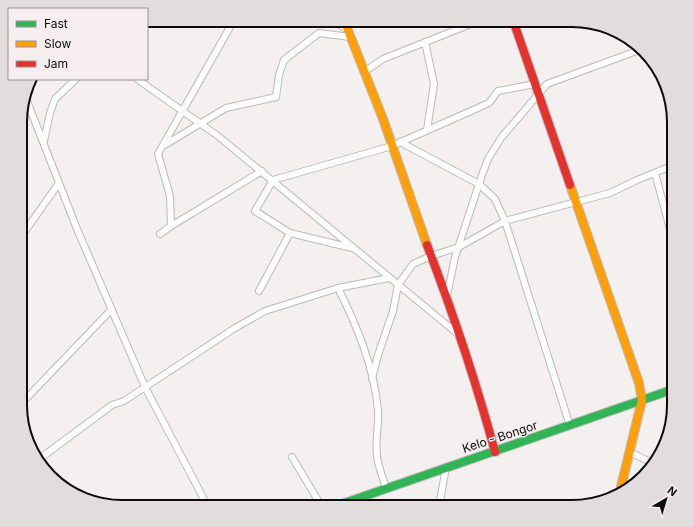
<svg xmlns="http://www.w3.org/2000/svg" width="694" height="527" font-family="Inter,sans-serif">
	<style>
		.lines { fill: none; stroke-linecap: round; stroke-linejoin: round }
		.street-casing { stroke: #bcb9b9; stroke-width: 8 }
		.fast-casing { stroke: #bcb9b9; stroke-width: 10 }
		.slow-casing { stroke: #bcb9b9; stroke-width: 10 }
		.jam-casing { stroke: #bcb9b9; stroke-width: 10 }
		.street { stroke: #fdfdfd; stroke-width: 6 }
		.fast { stroke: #30b455; stroke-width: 8 }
		.slow { stroke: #ff9f0a; stroke-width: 8 }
		.jam { stroke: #e5322d; stroke-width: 8 }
		.labels { text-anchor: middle; stroke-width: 3; stroke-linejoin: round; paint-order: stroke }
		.street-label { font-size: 12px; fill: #0d0b0b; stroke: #f6eeee }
		.rim { fill: none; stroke: #0d0b0b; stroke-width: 2 }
	</style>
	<rect width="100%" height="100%" fill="#f4f0f0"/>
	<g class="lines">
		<g class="street-casing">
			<g id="street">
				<polyline points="333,20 347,30 351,20"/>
				<polyline points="425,42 434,84 427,130"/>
				<polyline points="364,72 383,59 481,20"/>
				<polyline points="137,79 218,136 458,334"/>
				<polyline points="25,96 77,229 145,387 208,507"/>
				<polyline points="44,141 50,113 55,99 76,79"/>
				<polyline points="400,142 479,184 495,199 505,221 570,426"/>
				<polyline points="163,146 226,108 276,97 279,75 284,60 319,33 350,37"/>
				<polyline points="655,173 674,244"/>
				<polyline points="171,226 262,171"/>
				<polyline points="160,234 171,226 170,196 158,154 234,20"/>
				<polyline points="21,237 59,183"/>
				<polyline points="352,248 290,233 255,211 273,180 392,146 489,103 498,91 535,84"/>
				<path d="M338,288c19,38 36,79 40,122 1,15 -3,30 -1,46 1,10 6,22 9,32"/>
				<polyline points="259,291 290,233"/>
				<polyline points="447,296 455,257 482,175 488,159 501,138 547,84 642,49"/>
				<polyline points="372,378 378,355 393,311 398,285 413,264 431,256 459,247 505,221 610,193 637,180 674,165"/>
				<polyline points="20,405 111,310"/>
				<polyline points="630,452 654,464"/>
				<polyline points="292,457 322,507"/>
				<polyline points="38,460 112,405 124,401 235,328 265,311 338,288 389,278"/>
				<polyline points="439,507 446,467"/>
			</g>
		</g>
		<g class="fast-casing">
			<polyline id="fast" points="333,507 674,389"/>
		</g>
		<g class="slow-casing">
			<g id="slow">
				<polyline points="344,20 383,119 427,245"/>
				<polyline points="570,185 639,383 642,400 619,495"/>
			</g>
		</g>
		<g class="jam-casing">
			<g id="jam">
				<polyline points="513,20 570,185"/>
				<path d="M427,245c26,68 49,136 68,207"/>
			</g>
		</g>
		<use href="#street" class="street"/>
		<use href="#fast" class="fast"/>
		<use href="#slow" class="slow"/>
		<use href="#jam" class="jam"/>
	</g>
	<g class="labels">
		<g class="street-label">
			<text transform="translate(500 437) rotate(-18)" y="4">Kelo - Bongor</text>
		</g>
	</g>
	<path d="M0 0H694V527H0ZM122 27H572A95 95 0 0 1 667 122V405A95 95 0 0 1 572 500H122A95 95 0 0 1 27 405V122A95 95 0 0 1 122 27Z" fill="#e3dcdc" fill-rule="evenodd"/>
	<path class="rim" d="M122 27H572A95 95 0 0 1 667 122V405A95 95 0 0 1 572 500H122A95 95 0 0 1 27 405V122A95 95 0 0 1 122 27Z"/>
	<rect x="8" y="8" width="140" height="72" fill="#f6eeee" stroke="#999393"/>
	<rect x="16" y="21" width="20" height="6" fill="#30b455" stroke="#999393"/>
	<text x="44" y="28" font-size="12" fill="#0d0b0b">Fast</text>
	<rect x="16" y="41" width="20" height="6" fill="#ff9f0a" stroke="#999393"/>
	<text x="44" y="48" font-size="12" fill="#0d0b0b">Slow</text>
	<rect x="16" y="61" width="20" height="6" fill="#e5322d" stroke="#999393"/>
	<text x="44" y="68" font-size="12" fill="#0d0b0b">Jam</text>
	<g transform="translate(666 499) rotate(38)" stroke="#f6eeee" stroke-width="3" paint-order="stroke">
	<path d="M0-3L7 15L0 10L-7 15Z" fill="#0d0b0b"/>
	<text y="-6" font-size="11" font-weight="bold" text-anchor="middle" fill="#0d0b0b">N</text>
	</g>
</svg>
